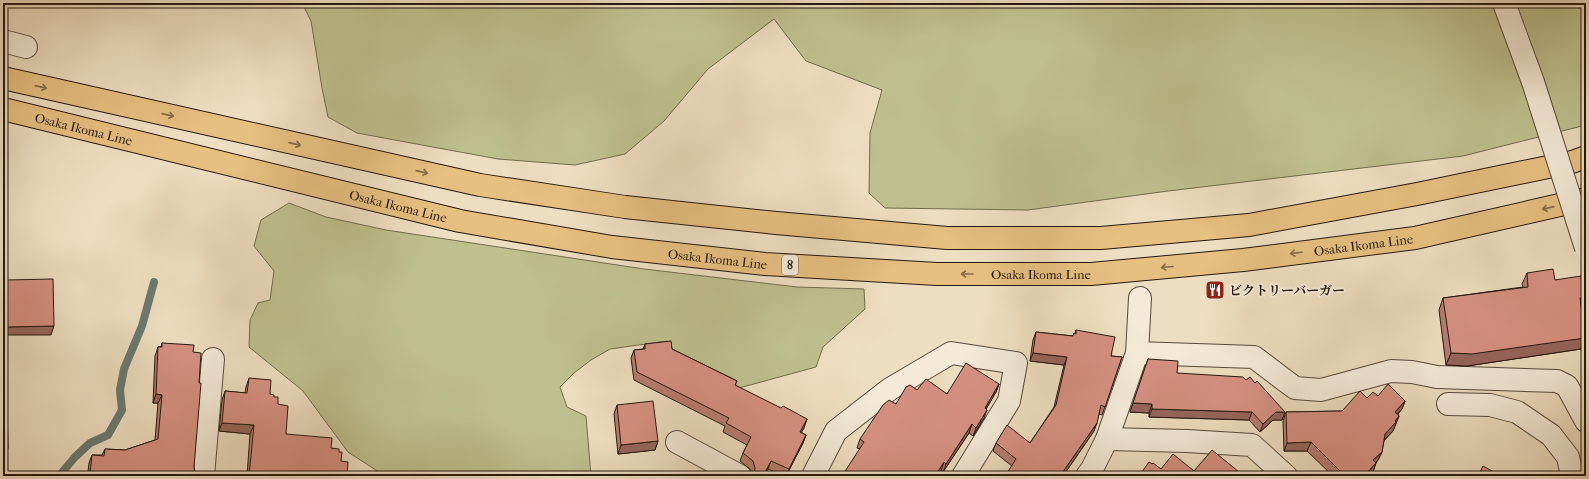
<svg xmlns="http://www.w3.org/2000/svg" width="1589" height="479" font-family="'IM FELL French Canon','Noto Serif JP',serif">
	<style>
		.green { fill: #bfc08e; stroke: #726c4e }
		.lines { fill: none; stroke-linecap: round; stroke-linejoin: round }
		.stream { stroke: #6b7a71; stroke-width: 8 }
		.minor-casing { stroke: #574a3c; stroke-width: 24 }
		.major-casing { stroke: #25180f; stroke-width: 24 }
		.minor { stroke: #f4ead7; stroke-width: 22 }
		.major { stroke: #e7bf80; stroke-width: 22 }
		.minor-bridge-casing { stroke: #574a3c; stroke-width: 24; stroke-linecap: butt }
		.minor-bridge { stroke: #f4ead7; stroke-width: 22 }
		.wall { fill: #b87c70; stroke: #25180f }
		.shaded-wall { fill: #96655b; stroke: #25180f }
		.building { fill: #d69082; stroke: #25180f }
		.oneway { stroke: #866c48 }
		.labels { text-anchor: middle; stroke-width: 4; stroke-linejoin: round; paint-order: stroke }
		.shield { fill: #f4ead7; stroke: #63574b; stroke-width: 1 }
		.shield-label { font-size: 12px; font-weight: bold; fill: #25180f }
		.street-label { font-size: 13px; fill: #25180f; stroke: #f4ead7 }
		.poi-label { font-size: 13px; font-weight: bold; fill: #25180f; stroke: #f4ead7; text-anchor: start }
	</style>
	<rect width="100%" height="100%" fill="#eedec1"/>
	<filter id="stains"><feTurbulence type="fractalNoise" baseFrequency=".005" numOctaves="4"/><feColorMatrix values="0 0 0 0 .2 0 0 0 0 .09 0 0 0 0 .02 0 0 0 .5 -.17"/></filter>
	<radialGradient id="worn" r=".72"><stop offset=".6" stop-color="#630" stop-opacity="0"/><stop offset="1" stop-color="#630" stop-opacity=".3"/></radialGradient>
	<g class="green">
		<polygon points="302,3 1586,3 1586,125 1463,156 1168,191 1028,210 885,208 869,193 870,133 882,90 806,61 774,19 708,69 664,121 625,154 575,165 498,159 357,133 328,117 322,88 311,21"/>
		<polygon points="289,203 326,217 386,230 644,269 797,287 864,289 865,309 823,347 816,367 739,388 681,363 667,341 610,349 591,360 574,373 560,387 567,407 586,416 591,476 385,476 348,452 303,391 249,347 250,320 258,303 270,300 274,271 254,246 261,220"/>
	</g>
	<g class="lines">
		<polyline class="stream" points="59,476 75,457 90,443 108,435 122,410 120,390 124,369 142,326 154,282"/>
		<g class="minor-casing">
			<g id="minor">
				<polyline points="1504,3 1533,82"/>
				<polyline points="3,41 26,47"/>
				<polyline points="1140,298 1137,353 1254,357 1295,388 1321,390 1391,371 1412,372 1437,377 1557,381 1567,386 1586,421"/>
				<polyline points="1448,404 1490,405 1517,412 1551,435 1568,457 1572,476"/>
				<polyline points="1107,439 1187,441 1252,445 1286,476"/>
				<polyline points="677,442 740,476"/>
				<polyline points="203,476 213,359"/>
				<polyline points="813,476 836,431 890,389 951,353 1016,363 1009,401 963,476"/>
				<polyline points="1087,476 1092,469 1107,439 1137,353"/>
			</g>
		</g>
		<g class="major-casing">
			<g id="major">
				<polyline points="3,78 480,185 625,207 776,223 947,238 1101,238 1249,225 1417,194 1572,162 1586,157"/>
				<path id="s1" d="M3,109l457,112 152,26 153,17 172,10h154l152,-14 172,-22 171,-39"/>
			</g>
		</g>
		<use href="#minor" class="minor"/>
		<use href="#major" class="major"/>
		<g class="minor-bridge-casing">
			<polyline id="minor-bridge" points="1533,82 1586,248"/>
		</g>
		<use href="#minor-bridge" class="minor-bridge"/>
	</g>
	<g class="wall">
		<polygon points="1527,273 1555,280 1581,306 1585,338 1581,349 1467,366 1446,365 1439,310 1443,298 1523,287 1522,284"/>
		<polygon points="1076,330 1111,356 1122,357 1102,415 1099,414 1094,431 1063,476 1005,476 1012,466 993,451 996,443 1030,443 1054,407 1064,365 1030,361 1033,340 1036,332 1073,336 1074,333 1075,334"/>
		<polygon points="162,343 193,352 194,467 195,473 197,476 85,476 86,472 88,472 89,463 92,455 102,455 105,449 125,450 155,440 158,403 153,403 155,356 158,347 161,347"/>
		<polygon points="645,344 672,349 737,381 735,385 804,428 801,432 806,435 803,443 786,476 783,476 768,469 752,475 750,469 740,461 743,453 747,445 723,432 725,426 634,380 631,358 634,350 643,349"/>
		<polygon points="1148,359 1177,373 1285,412 1282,420 1273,420 1260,432 1249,420 1149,417 1149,413 1130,412"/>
		<polygon points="249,378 274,397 278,404 286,434 331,448 339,452 341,461 347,476 247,476 250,434 219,431 222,400 225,391 245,393 246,387"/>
		<polygon points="999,384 996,392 986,409 984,418 973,436 969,433 943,472 941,471 860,449 857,448 860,439 896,404 917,390 947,394"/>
		<polygon points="1378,396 1405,401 1402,409 1398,414 1399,416 1393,431 1384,441 1382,452 1378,460 1376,463 1373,472 1369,476 1333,476 1307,451 1284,451 1283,421 1286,412 1342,411 1367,398"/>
		<polygon points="617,405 658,441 655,450 618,454 614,414"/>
	</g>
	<g class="shaded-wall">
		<polygon points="1580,298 1584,298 1580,309"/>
		<polygon points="54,326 51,335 6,335 4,341 3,341 3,333 7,327"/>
		<polygon points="1585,338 1581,349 1467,366 1446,365 1451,353"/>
		<polygon points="1033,353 1067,357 1064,365 1030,361"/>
		<polygon points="999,384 996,392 982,416 985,408"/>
		<polygon points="156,394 162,395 158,403 153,403"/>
		<polygon points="1405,401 1402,409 1392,420 1395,412"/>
		<polygon points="1133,403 1152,404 1149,413 1130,412"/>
		<polygon points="1152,409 1252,412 1249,420 1149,417"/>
		<polygon points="987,410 984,418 973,436 976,428"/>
		<polygon points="1276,412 1285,412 1282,420 1273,420 1260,432 1263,424"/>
		<polygon points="1399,416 1393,431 1382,442 1385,434"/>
		<polygon points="807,419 804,428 797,440 800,432"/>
		<polygon points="222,423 254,425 250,434 219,431"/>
		<polygon points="1097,423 1094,431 1063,476 1060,476"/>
		<polygon points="972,424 969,433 943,472 946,464"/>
		<polygon points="806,435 803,443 786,476 789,469"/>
		<polygon points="658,441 655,450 618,454 621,445"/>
		<polygon points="1311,442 1307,451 1284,451 1287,443"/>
		<polygon points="4,448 8,448 5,456 3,456"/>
		<polygon points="1382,452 1378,460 1370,469 1373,460"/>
		<polygon points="771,461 768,469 764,476 763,476"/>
		<polygon points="944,462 941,471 938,476 935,476"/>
		<polygon points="1376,463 1373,472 1369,476 1364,476"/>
	</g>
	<g class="building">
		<polygon points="1553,269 1555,280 1581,276 1584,298 1580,298 1585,338 1472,354 1451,353 1443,298 1528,287 1527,273"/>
		<polygon points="3,276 4,276 6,280 53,279 54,326 7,327 7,332 3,333"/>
		<polygon points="1076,330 1115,337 1111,356 1122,357 1105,407 1101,405 1097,423 1060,476 1005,476 1016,459 996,443 1007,425 1030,443 1056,405 1067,357 1033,353 1036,332 1073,336 1074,333 1076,334"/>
		<polygon points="671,341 672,349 737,381 735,385 781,408 783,406 807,419 800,432 806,435 789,469 771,461 763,476 752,476 754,474 755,468 753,461 743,453 751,437 726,423 729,418 637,372 634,350 645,349 645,344"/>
		<polygon points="162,343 194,345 193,352 201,353 199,383 201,383 194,467 195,473 197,476 86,476 86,472 90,473 92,455 104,456 105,449 125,450 158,439 162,395 156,394 158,347 162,347"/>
		<polygon points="1148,359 1178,361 1177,373 1243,377 1246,380 1250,377 1255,383 1257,381 1285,412 1276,412 1263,424 1252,412 1152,409 1152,404 1133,403"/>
		<polygon points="966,363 999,384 985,408 987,410 976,428 972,424 946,464 944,462 935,476 842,476 864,442 860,439 883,405 889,400 896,404 906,387 910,385 917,390 926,379 947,394"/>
		<polygon points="249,378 271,380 270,394 274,395 274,397 278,397 278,404 288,406 286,434 332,438 331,448 339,449 339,452 342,452 341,461 348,462 347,476 249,476 254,425 222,423 225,391 247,393"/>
		<polygon points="1388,384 1405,401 1395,412 1399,416 1395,421 1396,422 1385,434 1382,452 1373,460 1376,463 1364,476 1345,476 1311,442 1287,443 1286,412 1342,411 1360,391 1367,398 1373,392 1378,396"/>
		<polygon points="653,401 658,441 621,445 617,405"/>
		<polygon points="3,405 7,405 8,448 4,448 4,452 3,452"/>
		<polygon points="1212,450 1244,476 1139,476 1149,462 1152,464 1153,463 1161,469 1173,454 1194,471"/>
		<polygon points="1483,466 1501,476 1478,476"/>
	</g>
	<defs><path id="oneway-shaft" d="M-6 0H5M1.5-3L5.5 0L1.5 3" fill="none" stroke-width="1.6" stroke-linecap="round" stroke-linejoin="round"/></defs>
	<g class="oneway">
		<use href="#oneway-shaft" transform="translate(41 87) rotate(13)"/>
		<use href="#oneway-shaft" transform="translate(168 115) rotate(13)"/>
		<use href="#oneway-shaft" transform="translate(295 144) rotate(13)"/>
		<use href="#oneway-shaft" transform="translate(422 172) rotate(13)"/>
		<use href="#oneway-shaft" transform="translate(1548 208) rotate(167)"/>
		<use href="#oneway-shaft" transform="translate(1296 253) rotate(173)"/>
		<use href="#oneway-shaft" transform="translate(1167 267) rotate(175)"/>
		<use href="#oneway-shaft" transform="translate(967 274) rotate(180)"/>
	</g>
	<defs>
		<g id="restaurant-square" transform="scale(1)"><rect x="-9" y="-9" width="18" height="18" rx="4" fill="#8f2418" stroke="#f4ead7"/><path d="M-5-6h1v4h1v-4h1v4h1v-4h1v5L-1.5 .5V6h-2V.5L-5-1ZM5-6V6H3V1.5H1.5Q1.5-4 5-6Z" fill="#fff"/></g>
	</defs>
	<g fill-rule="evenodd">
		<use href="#restaurant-square" x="1215" y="290"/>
	</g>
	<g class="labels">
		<rect class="shield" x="782" y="255" width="16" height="20" rx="3"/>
		<g class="shield-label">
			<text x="790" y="269">8</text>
		</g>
		<g class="street-label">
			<text dy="5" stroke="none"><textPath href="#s1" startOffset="83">Osaka Ikoma Line</textPath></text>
			<text dy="5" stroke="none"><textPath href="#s1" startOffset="407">Osaka Ikoma Line</textPath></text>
			<text dy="5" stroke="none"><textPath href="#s1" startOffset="1379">Osaka Ikoma Line</textPath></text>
			<text dy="5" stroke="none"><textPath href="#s1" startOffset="731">Osaka Ikoma Line</textPath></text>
			<text dy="5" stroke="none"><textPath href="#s1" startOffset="1055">Osaka Ikoma Line</textPath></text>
		</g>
		<g class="poi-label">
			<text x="1229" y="295">ビクトリーバーガー</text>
		</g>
	</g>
	<rect width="1589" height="479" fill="none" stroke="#eedec1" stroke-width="16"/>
	<rect x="4" y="4" width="1581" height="471" fill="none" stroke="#25180f" stroke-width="2"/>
	<rect x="8" y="8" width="1573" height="463" fill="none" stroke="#25180f"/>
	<rect width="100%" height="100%" filter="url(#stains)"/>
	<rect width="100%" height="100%" fill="url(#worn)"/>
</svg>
